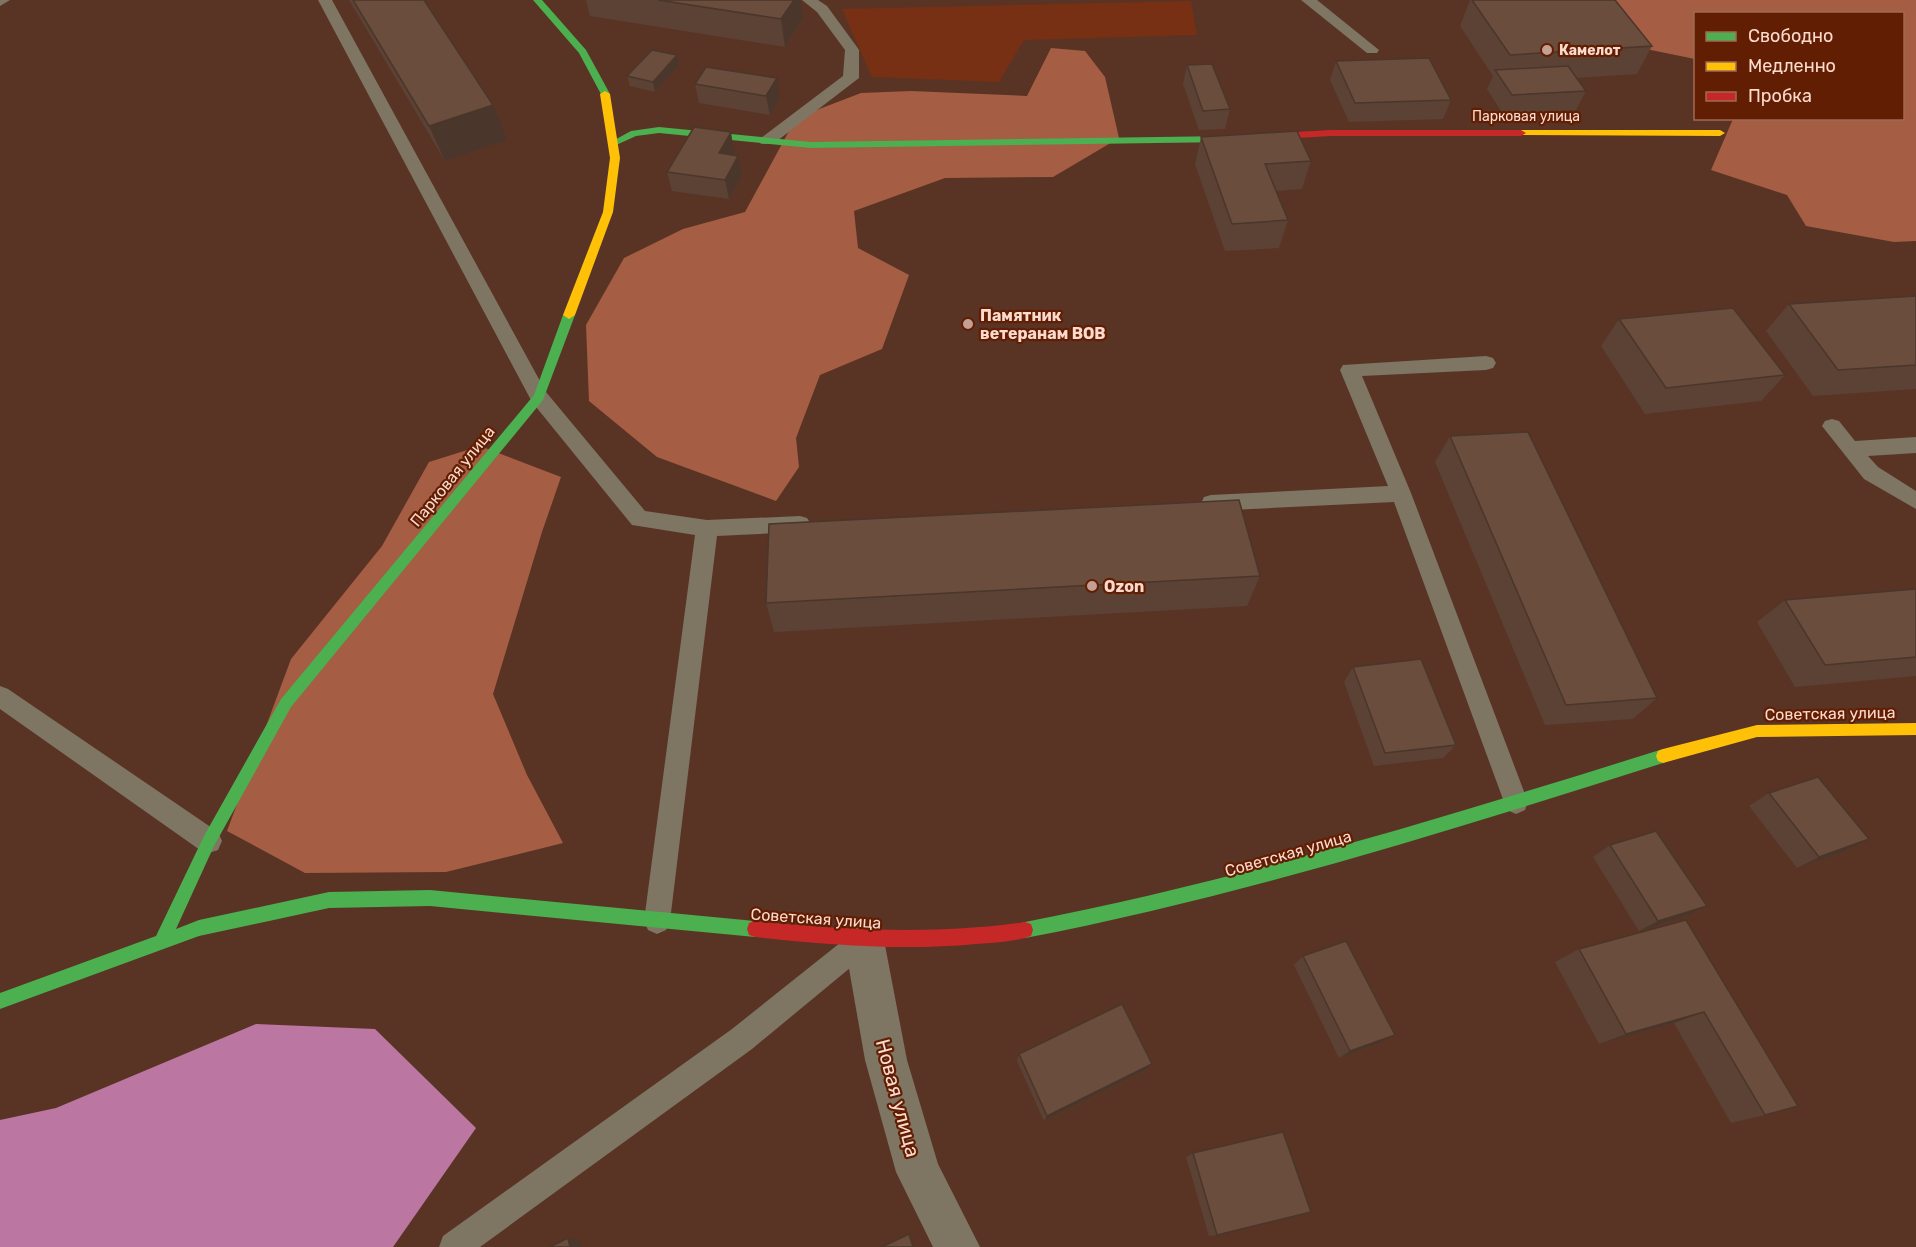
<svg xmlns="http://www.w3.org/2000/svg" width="1916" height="1247" font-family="Rubik,sans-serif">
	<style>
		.built { fill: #773014 }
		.forest { fill: #a55d43 }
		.water { fill: #bb76a1 }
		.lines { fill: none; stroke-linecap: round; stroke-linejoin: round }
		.lane { fill: #7e7562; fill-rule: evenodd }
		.street { fill: #7e7562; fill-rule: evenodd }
		.fast { fill: #4caf50; fill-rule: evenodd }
		.slow { fill: #ffc107; fill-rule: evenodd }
		.jam { fill: #c62828; fill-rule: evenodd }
		.wall { fill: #5b4234 }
		.shaded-wall { fill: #4a362a }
		.building { fill: #6a4d3c; stroke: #4a362a; stroke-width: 1.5 }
		.poi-dot { fill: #c3a093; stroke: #621e02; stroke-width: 2 }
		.labels { text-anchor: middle; stroke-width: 4.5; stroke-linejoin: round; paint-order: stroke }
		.far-poi-label { font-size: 14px; font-weight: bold; fill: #fcdace; stroke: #621e02; text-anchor: start }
		.far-street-label { font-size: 14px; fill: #fcdace; stroke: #621e02 }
		.poi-label { font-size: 16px; font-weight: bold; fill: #fcdace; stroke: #621e02; text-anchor: start }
		.street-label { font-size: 16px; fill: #fcdace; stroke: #621e02 }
		.near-street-label { font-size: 20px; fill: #fcdace; stroke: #621e02 }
	</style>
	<rect width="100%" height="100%" fill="#593425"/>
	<polygon class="built" points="1191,1 1197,35 1024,40 999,82 872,77 842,9"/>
	<g class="forest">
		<polygon points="1604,0 1916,0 1916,241 1894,242 1806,226 1787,195 1711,170 1733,119 1902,118 1902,14 1696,14 1695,59 1646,49"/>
		<polygon points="1051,48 1085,51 1105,77 1119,138 1053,177 945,178 854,211 858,248 909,275 882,349 820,375 796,438 799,467 776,501 657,457 589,401 586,325 624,258 683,229 745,212 796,118 861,93 911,91 1027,96"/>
		<polygon points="480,446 561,477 542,532 493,694 527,775 563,843 446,872 305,873 227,831 291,659 382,546 429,462"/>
	</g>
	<polygon class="water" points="256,1024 375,1029 476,1128 393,1247 0,1247 0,1120 56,1108"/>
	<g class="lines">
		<g class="lane">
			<polygon points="0,0 10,0 0,6"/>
			<polygon points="318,0 332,0 546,392 645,511 707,520 800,516 807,518 811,524 807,530 800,532 717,536 670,921 666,930 657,934 648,930 644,921 695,535 632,525 532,402"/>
			<polygon points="802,0 818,0 827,6 857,47 859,50 859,78 773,144 761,144 759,141 761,138 843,76 845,50 817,12"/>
			<polygon points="1301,0 1317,0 1379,50 1377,53 1367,53"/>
			<polygon points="1486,356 1493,358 1496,363 1493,368 1486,370 1362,376 1411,493 1528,802 1525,810 1516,814 1507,810 1504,802 1394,502 1211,511 1204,509 1201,503 1204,497 1211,495 1388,486 1340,370 1343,365"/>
			<polygon points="1832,419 1839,421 1855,441 1916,437 1916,453 1868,456 1878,467 1916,491 1916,509 1864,479 1822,426 1825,421"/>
			<polygon points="0,686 8,689 218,832 222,841 218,850 209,853 200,850 0,709"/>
			<polygon points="864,927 873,931 877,940 873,949 752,1049 480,1247 439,1247 443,1236 732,1029 855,931"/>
		</g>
		<polygon class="street" points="864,920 878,926 884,940 907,1060 938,1164 980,1247 933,1247 896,1172 865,1060 844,940 850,926"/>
		<g class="fast">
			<polygon points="533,0 542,0 586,50 610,94 608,96 602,96 579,53"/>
			<polygon points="659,127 811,142 1229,136 1234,139 1229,142 811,148 659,133 636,136 614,146 609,143 631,131"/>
			<polygon points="569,311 575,315 543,400 291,707 214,846 176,929 199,920 329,892 430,890 755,921 761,923 763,929 761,935 755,937 430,906 329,908 199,936 0,1009 0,993 156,936 204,836 281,699 534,395 563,315"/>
			<path d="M1663,749l5,2 2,5 -2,5 -5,2c-211,67 -421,133 -638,175l-6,-2 -2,-6 2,-6 6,-2c217,-42 427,-107 638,-173z"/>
		</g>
		<g class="slow">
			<polygon points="605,91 610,94 620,158 613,212 575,315 569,319 563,315 603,212 610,158 600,94"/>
			<polygon points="1521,130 1720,130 1725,133 1720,136 1518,135 1516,133"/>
			<polygon points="1916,723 1916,735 1757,737 1663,763 1658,761 1656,756 1658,751 1663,749 1757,725"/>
		</g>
		<g class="jam">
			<polygon points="1331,130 1521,130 1526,133 1521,136 1331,136 1229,142 1224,139 1229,136"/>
			<path d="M755,921c91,9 179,14 270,1l6,2 2,6 -2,6c-17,6 -37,7 -55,8 -74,7 -147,1 -221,-7l-6,-2 -2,-6 2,-6z"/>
		</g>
	</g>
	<g class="wall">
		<polygon points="349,0 424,0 507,140 445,161"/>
		<polygon points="586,0 794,0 803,18 785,47 590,16"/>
		<polygon points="1470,0 1615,0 1652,46 1637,74 1576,78 1586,91 1576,110 1503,114 1487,89 1493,76 1460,26"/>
		<polygon points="677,55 679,65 655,92 630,86 627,76"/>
		<polygon points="1336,61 1451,100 1443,119 1349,122 1330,80"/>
		<polygon points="1187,65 1230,109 1225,129 1199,130 1183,84"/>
		<polygon points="695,84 780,98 770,115 699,103"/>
		<polygon points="1201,137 1311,161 1302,189 1276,191 1288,220 1279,248 1225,251 1195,164"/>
		<polygon points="734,152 732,155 742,175 729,199 672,191 667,172"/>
		<polygon points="1916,296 1916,389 1813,396 1766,331 1789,304"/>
		<polygon points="1619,319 1785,375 1761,401 1645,414 1601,346"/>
		<polygon points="1450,436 1657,698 1633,719 1545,725 1435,462"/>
		<polygon points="1260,576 1247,606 774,632 766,603"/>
		<polygon points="1916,589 1916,676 1795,687 1757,622 1785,600"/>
		<polygon points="1353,667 1456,745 1443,758 1374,766 1344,682"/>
		<polygon points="1769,793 1845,851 1797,868 1749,806"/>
		<polygon points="1610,845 1707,906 1686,916 1639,931 1593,857"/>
		<polygon points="1686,920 1765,1115 1731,1123 1674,1023 1599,1044 1555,962 1579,949"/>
		<polygon points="1303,956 1395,1035 1382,1042 1339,1058 1294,965"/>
		<polygon points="1019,1054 1152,1064 1146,1070 1044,1121 1017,1061"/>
		<polygon points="1193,1153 1217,1235 1209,1236 1186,1157"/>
	</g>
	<g class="shaded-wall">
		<polygon points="794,0 801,0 803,18 785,47 781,19"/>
		<polygon points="677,55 679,65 655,92 653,82"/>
		<polygon points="777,78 780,98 770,115 766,96"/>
		<polygon points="493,105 507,140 445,161 429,126"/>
		<polygon points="731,132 734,152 723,172 719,153"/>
		<polygon points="738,156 742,175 729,199 725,180"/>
		<polygon points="1869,839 1845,851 1797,868 1819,857"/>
		<polygon points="1707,906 1686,916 1639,931 1658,921"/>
		<polygon points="1704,1012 1674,1023 1599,1044 1626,1034"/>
		<polygon points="1395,1035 1382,1042 1339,1058 1350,1051"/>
		<polygon points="1152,1064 1146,1070 1044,1121 1047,1116"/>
		<polygon points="568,1238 580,1240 582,1247 570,1247"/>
	</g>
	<g class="building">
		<polygon points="353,0 424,0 493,105 429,126"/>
		<polygon points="658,0 794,0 781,19"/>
		<polygon points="1472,0 1615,0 1652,46 1510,55"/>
		<polygon points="652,50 677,55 653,82 627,76"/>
		<polygon points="1429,58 1451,100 1355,103 1336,61"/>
		<polygon points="1212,64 1230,109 1203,111 1187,65"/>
		<polygon points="1568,66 1586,91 1512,95 1495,70"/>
		<polygon points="706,67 777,78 766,96 695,84"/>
		<polygon points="694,127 731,132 719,153 738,156 725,180 667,172"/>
		<polygon points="1297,131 1311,161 1265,164 1288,220 1232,224 1201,137"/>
		<polygon points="1916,296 1916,365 1838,370 1789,304"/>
		<polygon points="1733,308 1785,375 1666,388 1619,319"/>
		<polygon points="1528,432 1657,698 1566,705 1450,436"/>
		<polygon points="1239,500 1260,576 766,603 769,524"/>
		<polygon points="1916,589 1916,657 1825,665 1785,600"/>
		<polygon points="1421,659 1456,745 1385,753 1353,667"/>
		<polygon points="1818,777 1869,839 1819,857 1769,793"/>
		<polygon points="1656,831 1707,906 1658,921 1610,845"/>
		<polygon points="1686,920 1798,1106 1765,1115 1704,1012 1626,1034 1579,949"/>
		<polygon points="1346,941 1395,1035 1350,1051 1303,956"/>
		<polygon points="1122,1004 1152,1064 1047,1116 1019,1054"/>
		<polygon points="1283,1132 1311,1212 1217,1235 1193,1153"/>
		<polygon points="909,1234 913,1247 882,1247"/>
		<polygon points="568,1238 570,1247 550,1247"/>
	</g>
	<g class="poi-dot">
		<circle cx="1547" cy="50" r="6"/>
		<circle cx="968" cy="324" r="6"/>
		<circle cx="1092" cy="586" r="6"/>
	</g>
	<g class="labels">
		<g class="far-poi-label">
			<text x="1559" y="55">Камелот</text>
		</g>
		<g class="far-street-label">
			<text x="1526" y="121">Парковая улица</text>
		</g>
		<g class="poi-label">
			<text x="980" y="321">Памятник<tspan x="980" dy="18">ветеранам ВОВ</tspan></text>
			<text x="1104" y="592">Ozon</text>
		</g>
		<g class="street-label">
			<text transform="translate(452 476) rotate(-51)" y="6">Парковая улица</text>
			<text transform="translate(1830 713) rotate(-1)" y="6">Советская улица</text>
			<text transform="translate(1288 853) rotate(-16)" y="6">Советская улица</text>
			<text transform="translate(816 918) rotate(4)" y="6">Советская улица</text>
		</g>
		<g class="near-street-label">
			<text transform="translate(898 1098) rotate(75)" y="7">Новая улица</text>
		</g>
	</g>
	<rect x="1694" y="12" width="210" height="108" fill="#621e02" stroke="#a06954" stroke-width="1.5"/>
	<rect x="1706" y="32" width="30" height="9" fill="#4caf50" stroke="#a06954" stroke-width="1.5"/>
	<text x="1748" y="42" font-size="18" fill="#fcdace">Свободно</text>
	<rect x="1706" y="62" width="30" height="9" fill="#ffc107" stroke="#a06954" stroke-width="1.5"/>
	<text x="1748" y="72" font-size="18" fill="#fcdace">Медленно</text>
	<rect x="1706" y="92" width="30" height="9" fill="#c62828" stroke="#a06954" stroke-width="1.5"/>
	<text x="1748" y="102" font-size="18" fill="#fcdace">Пробка</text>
</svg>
